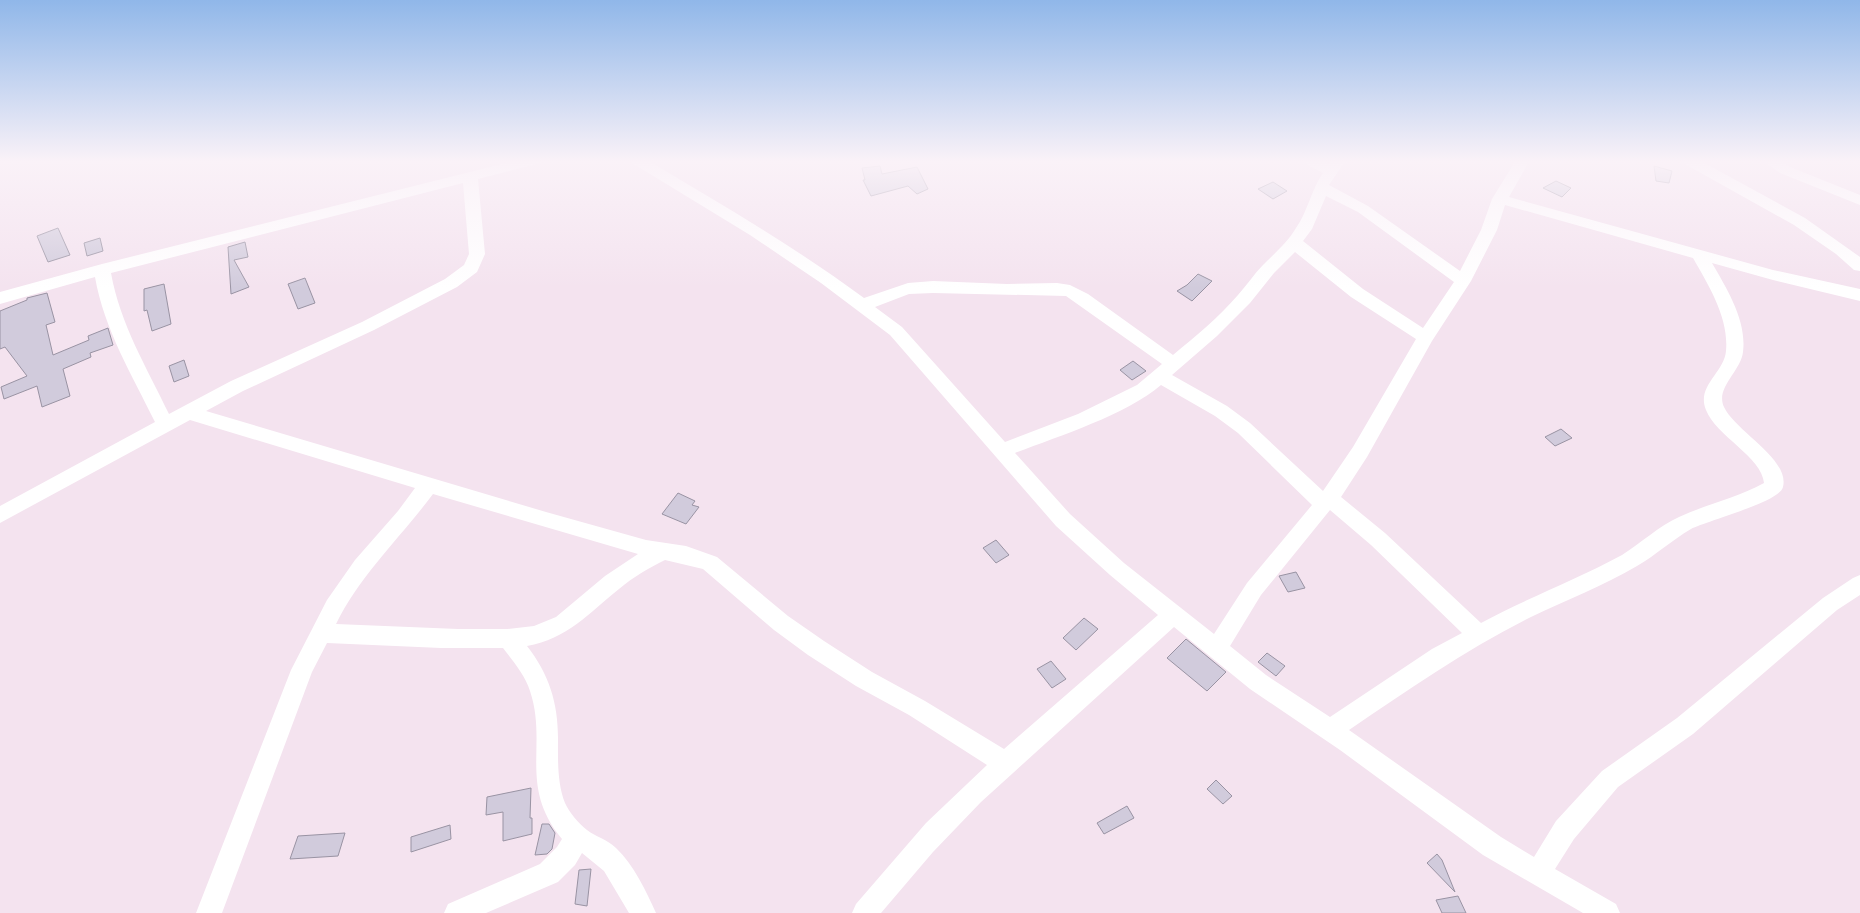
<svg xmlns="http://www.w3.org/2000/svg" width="1860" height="913" font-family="Helvetica,sans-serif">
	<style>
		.building { fill: #d1cbdc; stroke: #9993a3 }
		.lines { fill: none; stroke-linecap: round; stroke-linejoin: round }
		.minor { fill: #fff; fill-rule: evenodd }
	</style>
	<rect width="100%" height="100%" fill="#f4e3ef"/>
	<g class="building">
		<polygon points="880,166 882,174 917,167 928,189 917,194 908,186 871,196 863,180 865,180 862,168"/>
		<polygon points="1654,166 1672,171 1669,183 1656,181"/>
		<polygon points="1556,181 1571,188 1562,197 1543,188"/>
		<polygon points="1273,182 1287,191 1273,199 1258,189"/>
		<polygon points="58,228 70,255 48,262 37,236"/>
		<polygon points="100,238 103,251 87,256 84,243"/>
		<polygon points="245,242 248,257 234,260 249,287 231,294 228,247"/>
		<polygon points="1198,274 1212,281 1192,301 1177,291 1187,285"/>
		<polygon points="305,278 315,303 298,309 288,284"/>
		<polygon points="164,284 171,324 152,331 147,310 144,311 144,289"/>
		<polygon points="47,293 55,322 46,325 53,355 89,340 88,336 108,328 113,345 90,353 91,357 63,369 70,396 42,407 37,386 4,399 1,387 27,376 5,347 0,349 0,311 27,300 27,298"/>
		<polygon points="184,360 189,376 174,382 169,366"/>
		<polygon points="1133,361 1146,371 1132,380 1120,370"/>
		<polygon points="1561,429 1572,438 1555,446 1545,437"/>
		<polygon points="678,493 695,501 692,505 699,507 686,524 662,514"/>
		<polygon points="996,540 1009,555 996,563 983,548"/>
		<polygon points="1296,572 1305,588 1288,592 1279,576"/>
		<polygon points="1084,618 1098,629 1076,650 1063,638"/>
		<polygon points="1186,639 1226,672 1207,691 1167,658"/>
		<polygon points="1267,653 1285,666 1276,676 1258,662"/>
		<polygon points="1051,661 1066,679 1052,688 1037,669"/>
		<polygon points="1216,780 1232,796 1223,804 1207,789"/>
		<polygon points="531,788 530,818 532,818 532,834 503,841 503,812 486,815 487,797"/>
		<polygon points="1127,806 1134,818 1104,834 1097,823"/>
		<polygon points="542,824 549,824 555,833 552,849 547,854 535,855"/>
		<polygon points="450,825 451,839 411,852 411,837"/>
		<polygon points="345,833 338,856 290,859 298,836"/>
		<polygon points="1437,854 1442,860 1455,892 1427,863"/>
		<polygon points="591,869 587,906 575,904 579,870"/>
		<polygon points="1458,896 1466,913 1442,913 1436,900"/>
	</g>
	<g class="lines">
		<g class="minor">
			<path d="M518,160h24l-2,3 -62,16 7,75 -8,18 -20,15 -83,43 -131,61 -37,20 340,101 100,28 40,6 31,11 71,59 36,25 48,31 53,29 79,48 154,-134 -48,-40 -54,-49 -166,-191 -69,-52 -71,-48 -118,-72 -2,-3h17c74,44 148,87 217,138l44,-15 25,-2 74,3 50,-1 13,2 18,9 85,61c23,-19 46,-38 65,-60 9,-10 16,-21 25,-30 12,-12 24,-22 33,-37 12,-17 15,-38 27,-55l-19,-10 -2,-3h18l9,4 3,-4h14l-17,25 39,21 92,65 21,-41 11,-31 24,-39h14l-21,37 264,73 87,19v12l-87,-21 -61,-17c15,26 35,58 31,89 -2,19 -28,36 -19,55 11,24 66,52 59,80 -3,15 -77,34 -92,42 -19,11 -35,26 -54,37 -34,20 -71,34 -106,51 -64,32 -123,73 -182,113l152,107 33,20 22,-36 46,-50 75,-53 146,-120 30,-20 7,-3v20l-23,15 -144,124 -75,53 -44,52 -19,30 61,35 4,9h-37l-100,-58 -143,-105 -90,-61 -76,-62 -193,175 -48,50 -52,61h-29l4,-9 70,-81 61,-58 -78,-50 -53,-29 -48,-31 -34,-25 -71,-61 -38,-9c-16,8 -32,17 -46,29 -30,24 -52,50 -92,57 22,28 31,57 31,92 0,21 -1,45 7,65 4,9 14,21 22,27 9,7 20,9 29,18 18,17 30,43 40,65h-27l-25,-42 -22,-18 -7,12 -17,17 -72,31h-42l4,-9 92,-40 17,-17 5,-8c-44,-53 -14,-94 -32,-148 -5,-16 -17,-30 -27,-43h-62l-114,-5 -15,29 -90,241h-26l95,-243 36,-70 28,-40 43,-49 17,-23 -225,-68 -190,103v-17l155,-84c-23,-47 -51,-93 -60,-145l-95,27v-12l102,-28zM463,183l6,71 -5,11 -19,14 -83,43 -131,59 -62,33c-22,-46 -49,-90 -58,-141zM1326,196l32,16 96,70 -31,46 -60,-39 -60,-48 9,-12zM1505,205l188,53c16,28 36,60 33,93 -2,22 -30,35 -20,59 10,26 56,47 58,73 -27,15 -57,21 -85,34 -20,9 -38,26 -57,38 -46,25 -95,43 -141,68l-96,-90 -44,-36 26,-40 65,-116 39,-60 26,-51zM1295,252l56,45 65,42 -63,108 -30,44 -73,-68 -23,-17 -55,-31 45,-39 33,-33 24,-30zM933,293l133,3 96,68 -25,21 -59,29 -73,28 -103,-115 -27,-20 34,-13zM1161,385l54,31 23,17 74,72 -65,78 -33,51 -90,-71 -54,-49 -55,-61c44,-17 111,-38 146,-68zM433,494l205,60 -33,22 -49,41 -22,9 -27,3h-49l-122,-5c24,-49 65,-87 97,-130zM1330,510l41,35 91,88 -30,16 -102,68 -64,-42 -36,-29 31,-51z"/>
			<polygon points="1681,160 1699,160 1805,218 1860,257 1860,271 1854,270 1836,254 1794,225 1683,163"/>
			<polygon points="1762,160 1779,160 1790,167 1860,195 1860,205 1780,173"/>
		</g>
	</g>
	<linearGradient id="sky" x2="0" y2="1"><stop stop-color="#90b7e9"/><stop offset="0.56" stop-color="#faf2f8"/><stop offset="1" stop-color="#faf2f8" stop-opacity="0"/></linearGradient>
	<rect width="1860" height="288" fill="url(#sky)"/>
</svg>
